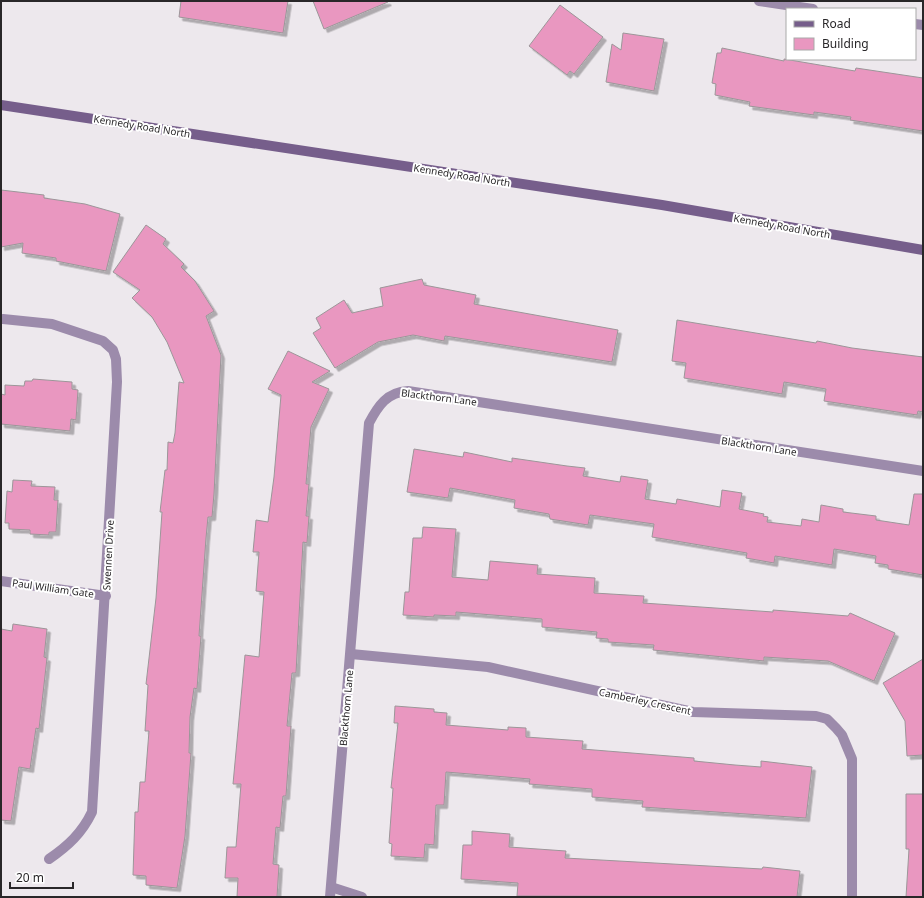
<svg xmlns="http://www.w3.org/2000/svg" width="924" height="898" font-family="'Noto Sans',sans-serif">
	<style>
		.building { fill: #e997c0; stroke: #9c9699; filter: url(#shadow) }
		.lines { fill: none; stroke-linecap: round; stroke-linejoin: round }
		.street { stroke: #9c8bab; stroke-width: 10 }
		.secondary { stroke: #765e8b; stroke-width: 10 }
		.labels { text-anchor: middle; stroke-width: 4; stroke-linejoin: round; paint-order: stroke }
		.street-label { font-size: 10px; fill: #292729; stroke: #fff }
	</style>
	<defs>
		<filter id="shadow"><feDropShadow dx="3.5" dy="3.5" stdDeviation="0" flood-color="#0004"/></filter>
	</defs>
	<rect width="100%" height="100%" fill="#ede8ed"/>
	<g class="building">
		<polygon points="181,1 288,1 283,33 179,17"/>
		<polygon points="313,1 387,1 388,2 324,29"/>
		<polygon points="560,5 603,37 574,74 570,71 567,75 529,46"/>
		<polygon points="623,33 664,39 654,91 606,82 612,44 621,50"/>
		<polygon points="722,48 784,61 784,59 855,71 856,68 923,78 923,131 850,120 851,117 814,112 814,115 749,106 750,102 715,95 716,84 712,83 717,53 721,53"/>
		<polygon points="1,190 44,195 44,198 85,204 120,214 106,271 56,261 56,258 22,253 23,243 1,247"/>
		<polygon points="146,225 166,239 163,244 184,264 181,267 195,281 214,311 206,316 221,355 214,494 212,517 208,517 206,538 199,636 201,636 199,662 197,689 194,688 190,717 189,753 191,753 185,836 177,888 146,885 146,876 133,875 135,812 138,812 140,782 145,782 149,731 145,731 148,685 146,684 156,598 162,512 160,512 165,470 167,470 168,442 173,443 175,433 179,382 184,383 167,342 152,317 132,298 140,290 113,272"/>
		<polygon points="422,279 424,285 476,295 474,304 618,330 612,362 445,336 444,341 413,335 378,342 335,368 313,333 321,328 316,318 344,300 352,313 383,306 380,288"/>
		<polygon points="677,320 816,343 817,341 852,348 923,357 923,412 918,411 917,415 824,401 826,389 784,382 782,394 684,378 686,363 672,361"/>
		<polygon points="288,351 330,371 312,382 329,389 311,427 306,484 309,484 306,516 309,516 307,543 303,542 296,673 292,673 287,726 291,726 286,796 283,796 280,828 276,827 273,864 279,865 277,897 237,897 238,878 225,878 227,847 236,847 241,784 233,784 245,655 259,657 264,592 256,591 259,552 253,552 256,520 268,522 274,477 281,395 268,389"/>
		<polygon points="33,379 72,382 72,389 78,390 76,420 71,419 70,431 1,424 1,394 5,395 5,385 24,386 25,381 32,381"/>
		<polygon points="414,449 463,457 464,452 512,462 512,458 567,466 585,468 583,476 620,482 621,476 648,480 645,499 676,504 677,499 720,507 722,490 742,493 739,509 764,514 763,516 768,517 767,522 801,526 802,519 819,522 821,505 843,509 843,512 876,516 876,520 909,525 914,494 923,494 923,575 888,569 888,565 875,563 876,556 834,549 832,565 775,556 774,563 746,558 747,553 652,537 654,524 590,515 588,525 550,519 549,514 514,508 515,500 450,488 448,498 407,492"/>
		<polygon points="13,480 32,481 31,486 55,487 54,500 58,500 56,532 49,532 49,535 30,534 30,530 9,529 9,523 5,523 7,491 12,492"/>
		<polygon points="423,527 456,529 452,577 488,580 490,561 538,565 537,574 595,578 594,593 644,596 643,603 773,612 773,610 848,616 850,613 895,633 874,681 828,661 764,657 764,661 653,650 654,645 608,642 608,639 596,638 597,632 542,627 542,619 456,612 456,616 434,615 434,617 403,615 405,592 409,592 413,538 422,538"/>
		<polygon points="13,624 47,629 44,657 47,658 39,729 36,728 30,769 19,767 11,821 1,820 1,629 12,631"/>
		<polygon points="923,659 923,755 907,756 905,721 883,683"/>
		<polygon points="395,706 434,709 434,712 447,713 446,725 508,730 508,727 526,728 526,737 583,741 582,749 694,758 694,761 735,765 761,767 761,761 812,767 806,818 642,807 643,801 592,797 592,789 529,784 530,779 446,772 444,805 436,805 434,845 425,844 424,858 391,856 392,844 389,843 393,788 391,788 398,723 394,723"/>
		<polygon points="906,794 923,794 923,897 906,897 909,849 906,849"/>
		<polygon points="472,831 510,834 509,847 566,851 565,858 762,869 763,867 800,871 797,897 517,896 518,883 461,879 463,845 472,845"/>
	</g>
	<g class="lines">
		<g class="street">
			<polyline points="759,1 813,9"/>
			<polyline points="915,24 923,25"/>
			<path d="M3,319l49,5 51,17 10,9 3,9 1,23 -25,430c-10,21 -24,34 -43,47"/>
			<polyline points="1,581 106,596"/>
			<polyline points="351,654 488,667 693,712 816,716 827,719 836,728 842,735 852,759 852,897"/>
			<polyline points="331,887 362,897"/>
			<path d="M330,897l39,-474c9,-17 18,-31 39,-32l515,80"/>
		</g>
		<polyline class="secondary" points="1,105 662,205 923,250"/>
	</g>
	<g class="labels">
		<g class="street-label">
			<text transform="translate(142 126) rotate(9)" y="4">Kennedy Road North</text>
			<text transform="translate(462 175) rotate(9)" y="4">Kennedy Road North</text>
			<text transform="translate(782 226) rotate(10)" y="4">Kennedy Road North</text>
			<text transform="translate(439 397) rotate(7)" y="4">Blackthorn Lane</text>
			<text transform="translate(759 446) rotate(9)" y="4">Blackthorn Lane</text>
			<text transform="translate(108 555) rotate(-87)" y="4">Swennen Drive</text>
			<text transform="translate(53 588) rotate(8)" y="4">Paul William Gate</text>
			<text transform="translate(645 701) rotate(12)" y="4">Camberley Crescent</text>
			<text transform="translate(346 708) rotate(-85)" y="4">Blackthorn Lane</text>
		</g>
	</g>
	<rect width="924" height="898" fill="none" stroke="#292729" stroke-width="4"/>
	<rect x="786" y="8" width="130" height="52" fill="#ffffff" stroke="#a9a9a9"/>
	<rect x="794" y="21" width="20" height="6" fill="#765e8b" stroke="#a9a9a9"/>
	<text x="822" y="28" font-size="12" fill="#292729">Road</text>
	<rect x="794" y="38" width="20" height="12" fill="#e997c0" stroke="#a9a9a9"/>
	<text x="822" y="48" font-size="12" fill="#292729">Building</text>
	<path d="M10 882v6h63v-6" fill="none" stroke="#292729" stroke-width="2"/>
	<text x="16" y="882" font-size="12" fill="#292729" stroke="#ffffff" stroke-width="3" paint-order="stroke">20 m</text>
</svg>
